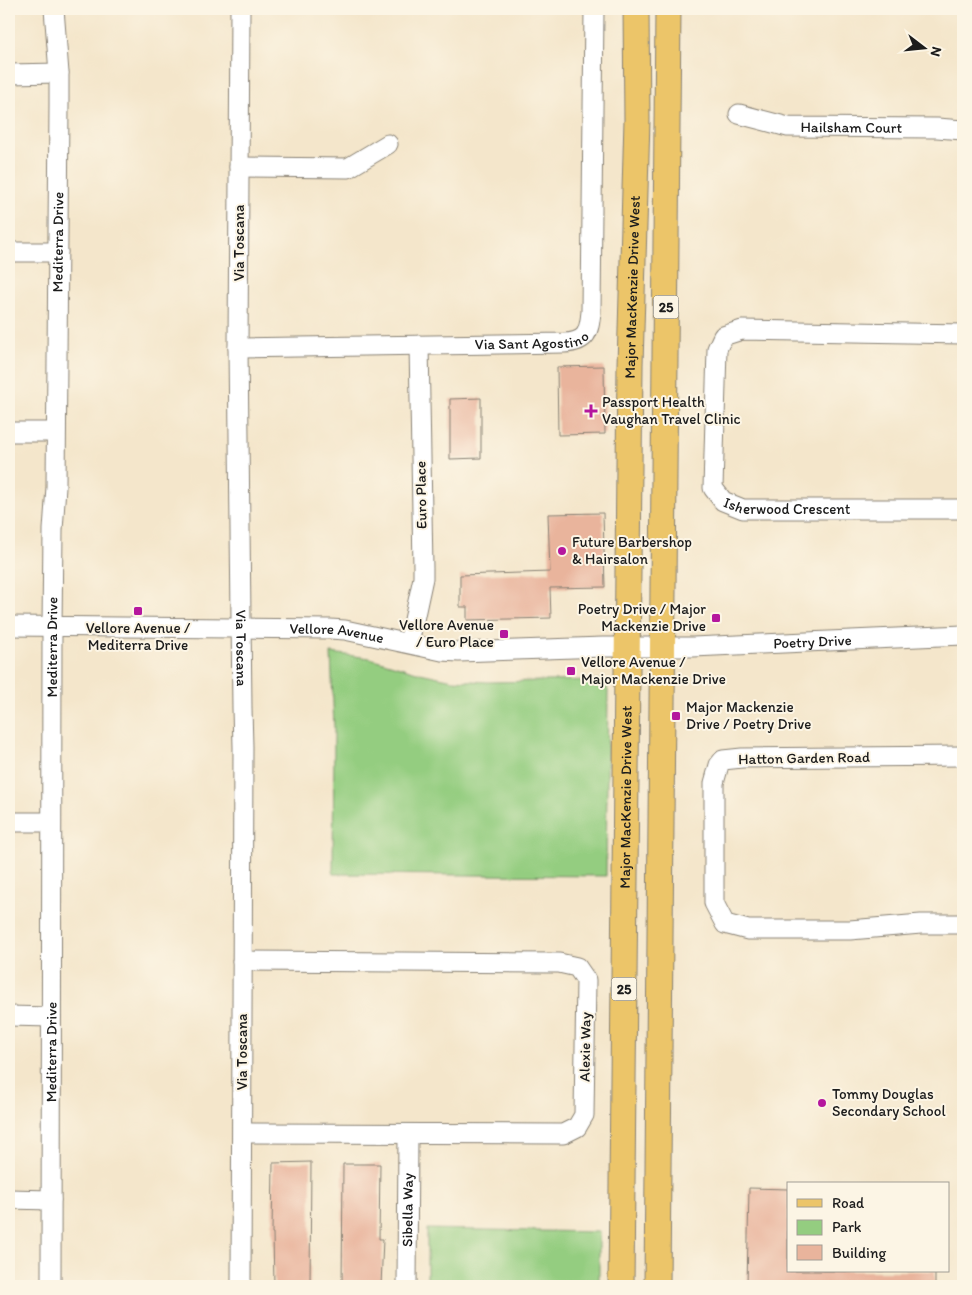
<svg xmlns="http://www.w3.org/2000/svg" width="972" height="1295" font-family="Itim,sans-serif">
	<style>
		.green { fill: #94cd80; stroke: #58744e }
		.building { fill: #e9b49c }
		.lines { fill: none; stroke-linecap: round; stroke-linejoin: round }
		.minor-casing { stroke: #888174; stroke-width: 21 }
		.major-casing { stroke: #888174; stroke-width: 27 }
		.minor { stroke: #fff; stroke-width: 19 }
		.major { stroke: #ecc569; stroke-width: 25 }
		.poi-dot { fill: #b5179e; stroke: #fcf5e5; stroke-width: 2 }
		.labels { text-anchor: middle; stroke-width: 4; stroke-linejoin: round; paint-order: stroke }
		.shield { fill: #fcf5e5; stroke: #5f5d58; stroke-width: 1 }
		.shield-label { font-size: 14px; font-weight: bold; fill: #1c1c1c }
		.street-label { font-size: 15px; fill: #1c1c1c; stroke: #fcf5e5 }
		.poi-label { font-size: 15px; fill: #1c1c1c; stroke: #fcf5e5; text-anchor: start }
	</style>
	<rect width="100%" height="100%" fill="#fcf5e5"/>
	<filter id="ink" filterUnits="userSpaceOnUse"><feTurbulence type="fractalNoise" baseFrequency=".02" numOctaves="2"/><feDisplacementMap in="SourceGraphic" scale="10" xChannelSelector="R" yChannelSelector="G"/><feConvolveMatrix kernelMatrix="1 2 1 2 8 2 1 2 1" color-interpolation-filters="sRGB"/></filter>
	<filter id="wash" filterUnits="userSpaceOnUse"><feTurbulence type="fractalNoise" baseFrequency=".0096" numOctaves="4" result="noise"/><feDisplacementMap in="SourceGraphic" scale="20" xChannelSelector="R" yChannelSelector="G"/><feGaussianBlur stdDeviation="1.12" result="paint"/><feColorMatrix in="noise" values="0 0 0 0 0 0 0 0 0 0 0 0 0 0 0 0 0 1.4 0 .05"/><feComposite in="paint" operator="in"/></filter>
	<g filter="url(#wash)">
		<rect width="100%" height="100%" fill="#f4e6cb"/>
		<g class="green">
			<polygon points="331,653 370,658 420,673 453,680 488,682 601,680 606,685 608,691 606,876 333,874 334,729"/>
			<polygon points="427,1229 599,1232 599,1286 427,1286"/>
		</g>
		<g id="blocks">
			<g class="building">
				<polygon points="604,366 605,434 558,435 557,367"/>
				<polygon points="481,398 481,458 450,459 450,399"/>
				<polygon points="603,513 605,587 550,588 551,618 467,620 467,607 460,607 460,575 550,572 548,514"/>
				<polygon points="311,1162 310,1286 274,1286 273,1233 272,1233 273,1163"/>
				<polygon points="343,1164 380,1164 379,1239 383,1239 381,1286 342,1286"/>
				<polygon points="749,1188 788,1189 788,1271 935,1271 935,1286 747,1286"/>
			</g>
		</g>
	</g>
	<g filter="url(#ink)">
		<use href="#blocks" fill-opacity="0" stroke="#888174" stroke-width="1"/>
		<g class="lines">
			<g class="minor-casing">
				<g id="minor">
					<path id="s1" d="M240,9l-2,339 4,360 1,39 -2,539"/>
					<polyline points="9,74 59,73"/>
					<path id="s2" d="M739,114l49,13 149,1 26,2"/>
					<polyline points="239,167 348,168 388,144"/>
					<polyline points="9,252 58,252"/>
					<path id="s3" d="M963,334l-221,-4 -19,6 -6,13 -4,139 10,13 20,8h220"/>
					<path id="s4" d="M238,348l326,-5c23,-1 25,-11 27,-31l3,-303"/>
					<polyline points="9,432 56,432"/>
					<path id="s5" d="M9,626l321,3 15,1 97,21 17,1 144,-5h90l270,-12"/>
					<polyline points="409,643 423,578 423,568 419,345"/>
					<polyline points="963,756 742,758 723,760 719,765 714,783 714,903 725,924 748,930 850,930 921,924 963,924"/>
					<polyline points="9,822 51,822"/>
					<polyline points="242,961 559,963 577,967 586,980 584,1115 577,1127 563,1134 243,1133"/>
					<polyline points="9,1016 51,1017"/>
					<polyline points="9,1199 51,1200"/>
					<path id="s6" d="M51,1286l1,-659 1,-97 3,-43 3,-382v-32l-5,-64"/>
					<path id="s7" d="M407,1286l1,-152"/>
				</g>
			</g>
			<g class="major-casing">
				<g id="major">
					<path id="s8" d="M621,1286l9,-921 7,-245 -1,-111"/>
					<polyline points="657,1286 668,9"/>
				</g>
			</g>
			<use href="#minor" class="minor"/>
			<use href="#major" class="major"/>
		</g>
	</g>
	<g class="poi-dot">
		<path d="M588.5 403.5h5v5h5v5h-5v5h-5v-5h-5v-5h5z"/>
		<circle cx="562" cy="551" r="5"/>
		<rect x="133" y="606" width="10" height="10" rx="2.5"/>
		<rect x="711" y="613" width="10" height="10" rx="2.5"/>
		<rect x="499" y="629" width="10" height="10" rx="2.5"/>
		<rect x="566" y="666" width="10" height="10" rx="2.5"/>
		<rect x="671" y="711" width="10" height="10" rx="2.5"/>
		<circle cx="822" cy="1103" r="5"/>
	</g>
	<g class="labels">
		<g class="shield">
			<rect x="653.5" y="295.5" width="25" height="23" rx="4"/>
			<rect x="611.5" y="977.5" width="25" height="23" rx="4"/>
		</g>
		<g class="shield-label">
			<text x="666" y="312">25</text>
			<text x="624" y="994">25</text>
		</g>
		<g class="street-label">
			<text dy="5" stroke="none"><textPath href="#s2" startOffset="114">Hailsham Court</textPath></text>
			<text dy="5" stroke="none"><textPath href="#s6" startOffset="1044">Mediterra Drive</textPath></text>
			<text transform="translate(239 243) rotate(-90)" y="5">Via Toscana</text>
			<text dy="5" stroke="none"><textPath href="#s8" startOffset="999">Major MacKenzie Drive West</textPath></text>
			<text dy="5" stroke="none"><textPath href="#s4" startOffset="294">Via Sant Agostino</textPath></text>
			<text transform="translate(421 495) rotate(-91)" y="5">Euro Place</text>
			<text dy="5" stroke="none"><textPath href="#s3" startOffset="476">Isherwood Crescent</textPath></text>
			<text dy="5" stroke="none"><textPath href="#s5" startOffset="328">Vellore Avenue</textPath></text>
			<text dy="5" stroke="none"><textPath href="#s5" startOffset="806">Poetry Drive</textPath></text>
			<text dy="5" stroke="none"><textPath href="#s6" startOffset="639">Mediterra Drive</textPath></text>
			<text dy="5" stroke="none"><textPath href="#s1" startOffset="639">Via Toscana</textPath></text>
			<text transform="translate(804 758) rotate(-1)" y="5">Hatton Garden Road</text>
			<text dy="5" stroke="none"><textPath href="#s8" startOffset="489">Major MacKenzie Drive West</textPath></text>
			<text transform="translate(585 1047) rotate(-89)" y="5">Alexie Way</text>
			<text dy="5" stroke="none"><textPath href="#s6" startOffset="234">Mediterra Drive</textPath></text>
			<text transform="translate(242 1052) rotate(-90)" y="5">Via Toscana</text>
			<text dy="5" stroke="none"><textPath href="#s7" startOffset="76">Sibella Way</textPath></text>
		</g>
		<g class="poi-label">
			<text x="602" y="407">Passport Health<tspan x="602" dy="17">Vaughan Travel Clinic</tspan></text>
			<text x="572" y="547">Future Barbershop<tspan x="572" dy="17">&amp; Hairsalon</tspan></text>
			<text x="706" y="614" text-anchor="end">Poetry Drive / Major<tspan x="706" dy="17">Mackenzie Drive</tspan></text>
			<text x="494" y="630" text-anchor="end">Vellore Avenue<tspan x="494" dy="17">/ Euro Place</tspan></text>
			<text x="138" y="633" text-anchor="middle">Vellore Avenue /<tspan x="138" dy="17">Mediterra Drive</tspan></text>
			<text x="581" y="667">Vellore Avenue /<tspan x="581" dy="17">Major Mackenzie Drive</tspan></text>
			<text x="686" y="712">Major Mackenzie<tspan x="686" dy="17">Drive / Poetry Drive</tspan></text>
			<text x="832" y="1099">Tommy Douglas<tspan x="832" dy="17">Secondary School</tspan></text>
		</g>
	</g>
	<rect width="972" height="1295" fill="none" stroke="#fcf5e5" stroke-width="30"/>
	<rect x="787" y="1182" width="162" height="90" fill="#fcf5e5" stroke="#a29e95"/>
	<rect x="797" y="1199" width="25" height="8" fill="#ecc569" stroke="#a29e95"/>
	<text x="832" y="1208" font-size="15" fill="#1c1c1c">Road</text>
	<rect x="797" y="1220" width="25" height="15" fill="#94cd80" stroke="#a29e95"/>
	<text x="832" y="1232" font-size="15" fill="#1c1c1c">Park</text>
	<rect x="797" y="1245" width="25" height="15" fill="#e9b49c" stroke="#a29e95"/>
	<text x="832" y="1258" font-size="15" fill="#1c1c1c">Building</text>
	<g transform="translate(924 48) rotate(106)" stroke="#fcf5e5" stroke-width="4" paint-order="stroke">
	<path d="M0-4L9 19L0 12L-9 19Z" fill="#1c1c1c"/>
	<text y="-8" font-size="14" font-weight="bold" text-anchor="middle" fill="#1c1c1c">N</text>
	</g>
</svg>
